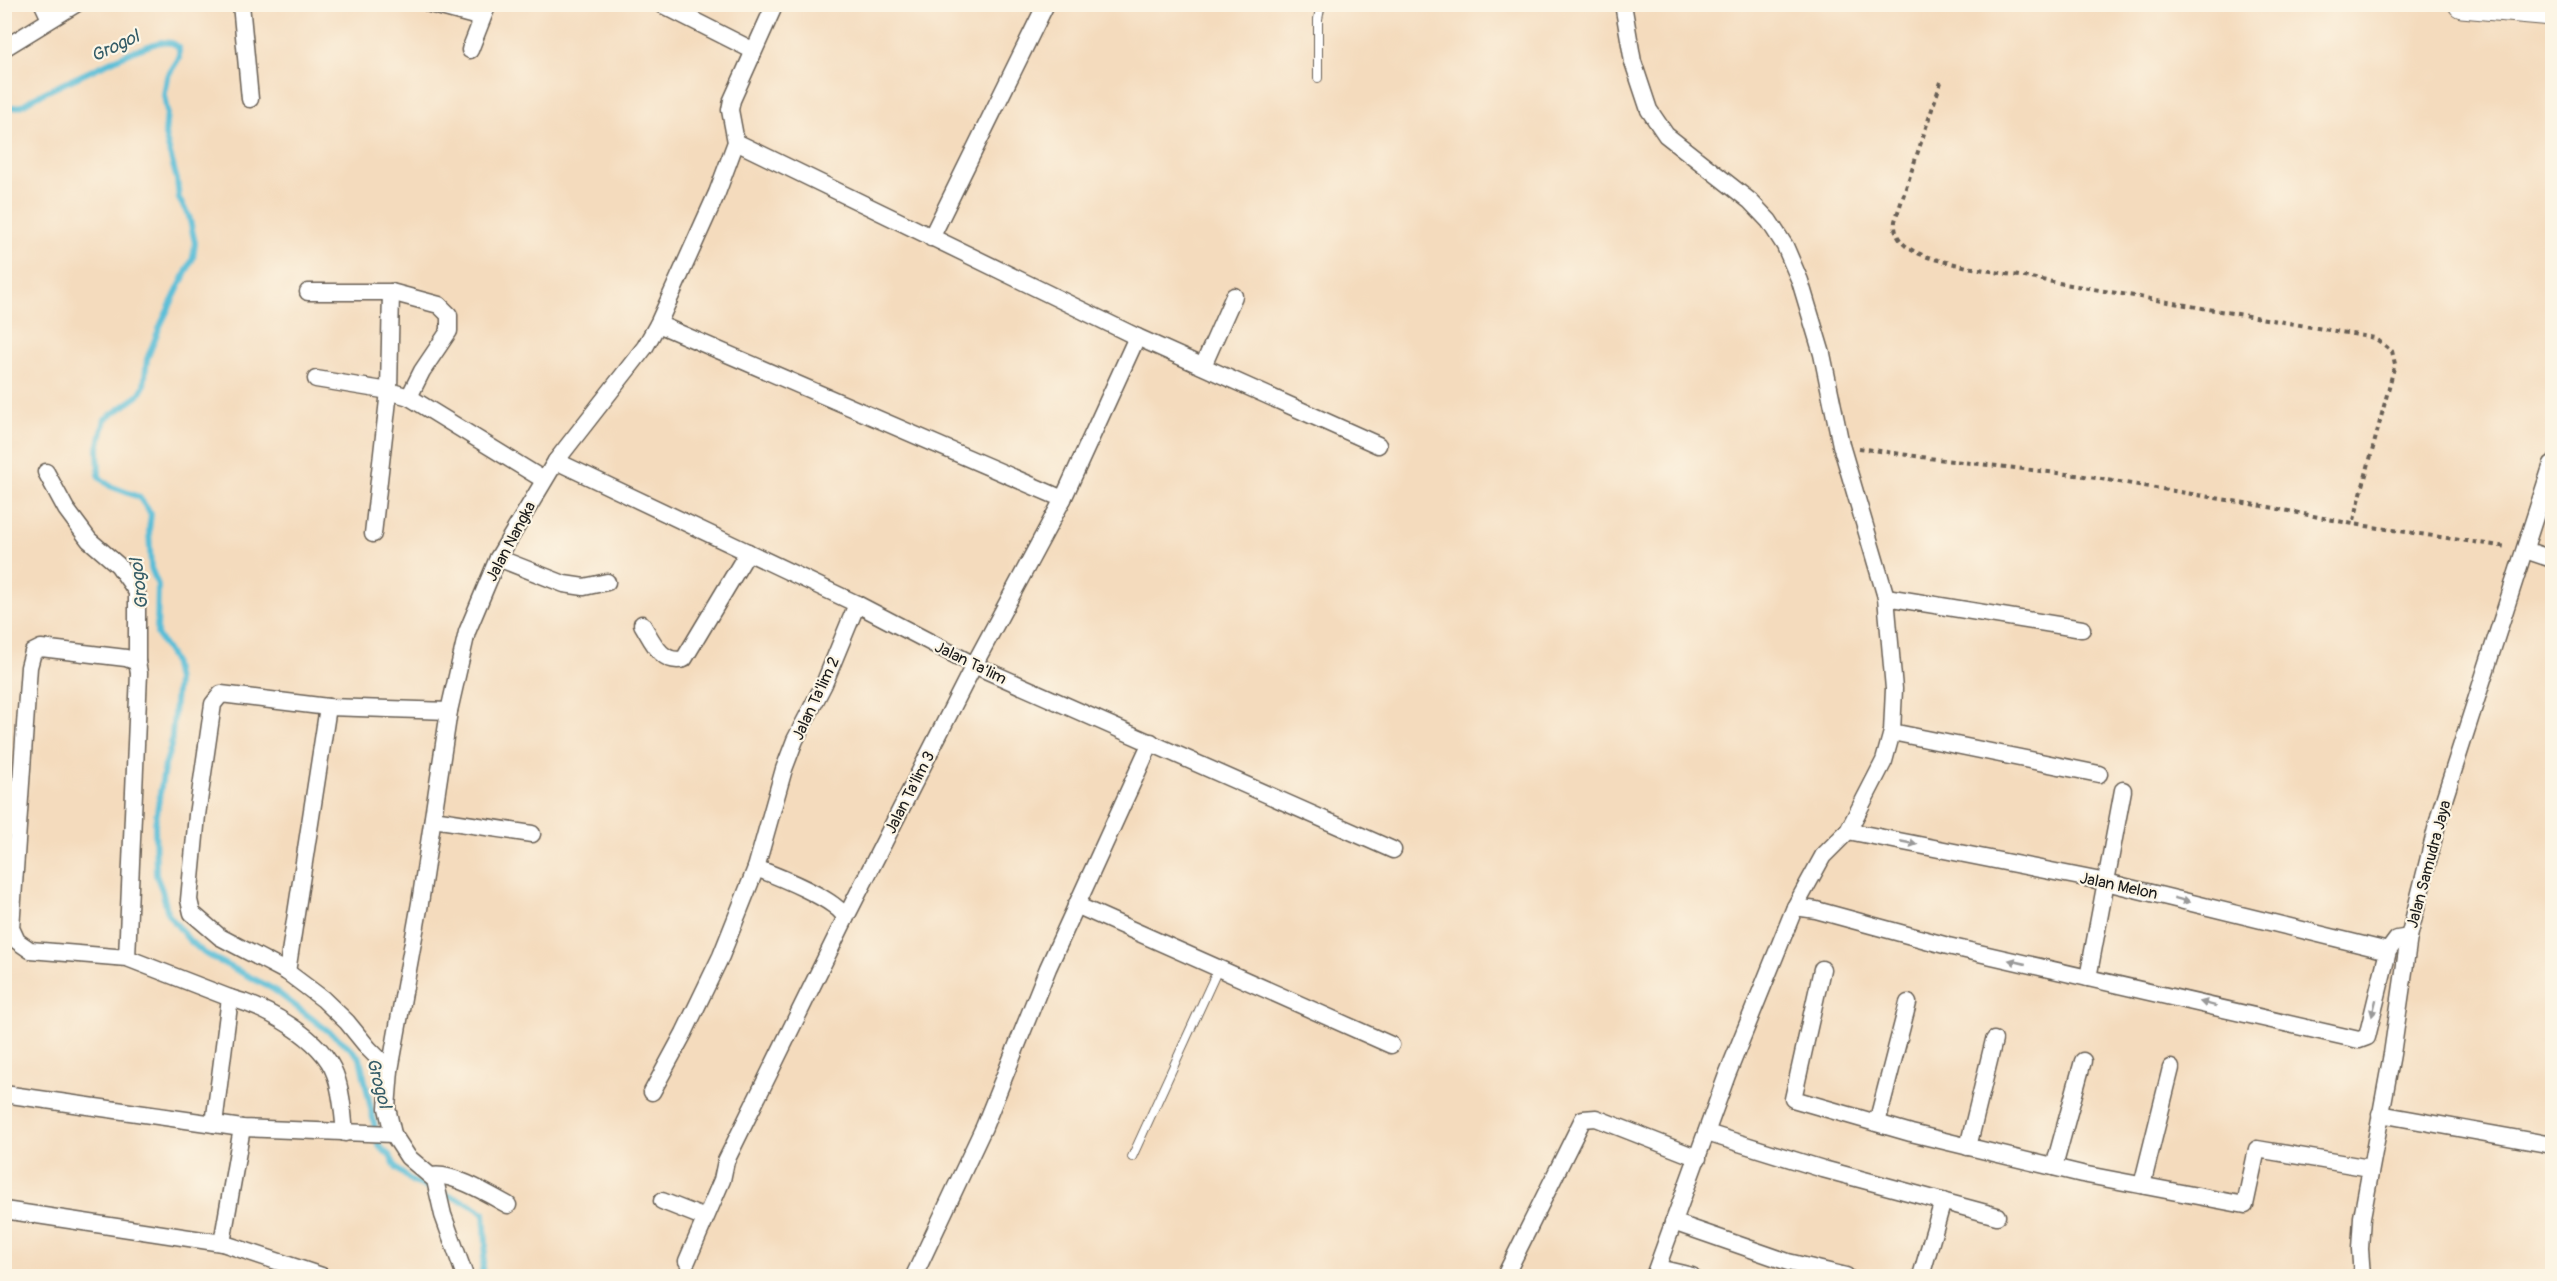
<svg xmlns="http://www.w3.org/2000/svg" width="2557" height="1281" font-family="Pangolin,sans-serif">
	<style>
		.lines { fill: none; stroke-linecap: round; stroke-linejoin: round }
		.stream { stroke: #59bdd7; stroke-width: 6 }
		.service-casing { stroke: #685f54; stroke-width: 10 }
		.minor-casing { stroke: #685f54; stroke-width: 19 }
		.trunk-casing { stroke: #685f54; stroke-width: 29 }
		.path { stroke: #685f54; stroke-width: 4; stroke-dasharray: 4.5 4.5; stroke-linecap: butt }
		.service { stroke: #fff; stroke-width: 8 }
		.minor { stroke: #fff; stroke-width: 16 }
		.trunk { stroke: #fff; stroke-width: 27 }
		.oneway { fill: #999 }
		.labels { text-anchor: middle; stroke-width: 4.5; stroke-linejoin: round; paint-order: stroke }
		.street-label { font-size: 16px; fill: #1c1c1c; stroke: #fcf5e5 }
		.water-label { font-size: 18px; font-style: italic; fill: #345c67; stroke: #fcf5e5 }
	</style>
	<rect width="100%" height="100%" fill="#fcf5e5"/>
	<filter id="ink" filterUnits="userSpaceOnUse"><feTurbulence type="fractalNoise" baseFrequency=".0167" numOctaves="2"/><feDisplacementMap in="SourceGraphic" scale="12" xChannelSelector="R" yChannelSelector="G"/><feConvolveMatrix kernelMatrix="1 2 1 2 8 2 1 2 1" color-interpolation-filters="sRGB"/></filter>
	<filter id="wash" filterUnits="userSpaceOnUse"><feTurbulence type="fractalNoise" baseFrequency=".008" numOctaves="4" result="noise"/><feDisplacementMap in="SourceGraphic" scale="24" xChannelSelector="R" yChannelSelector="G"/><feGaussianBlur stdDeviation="1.35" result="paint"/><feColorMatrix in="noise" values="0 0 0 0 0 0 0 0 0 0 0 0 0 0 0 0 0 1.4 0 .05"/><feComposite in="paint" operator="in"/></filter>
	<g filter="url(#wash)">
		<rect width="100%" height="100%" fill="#f4dbbd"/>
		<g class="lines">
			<polyline class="stream" points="4,109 21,106 37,96 131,52 160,42 172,43 179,47 179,58 167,77 164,95 167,112 165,135 177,180 179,199 189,216 195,243 193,258 161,324 147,359 144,386 138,396 105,419 98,448 99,477 110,486 139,497 151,514 149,530 151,568 158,585 157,634 173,660 177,681 171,746 164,769 155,824 156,875 162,890 168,914 189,940 204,953 273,989 348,1046 360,1058 379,1146 390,1156 397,1169 413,1182 468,1203 484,1213 486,1244 481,1276"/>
		</g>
	</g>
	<g filter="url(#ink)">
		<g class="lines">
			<g class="service-casing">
				<g id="service">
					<polyline points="1318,78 1318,19 1321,4"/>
					<polyline points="1132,1157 1218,969"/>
				</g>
			</g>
			<g class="minor-casing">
				<g id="minor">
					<polyline points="43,4 50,19"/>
					<polyline points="241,4 250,99"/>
					<polyline points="430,4 482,18"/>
					<polyline points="661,4 752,50"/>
					<polyline points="1623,4 1633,62 1649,110 1666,135 1750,201 1769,221 1785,246 1800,281 1822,354 1841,445 1886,597 1894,689 1892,732 1884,761 1848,831 1823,856 1795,907 1727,1075 1654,1276"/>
					<polyline points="6,47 76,4"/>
					<polyline points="470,50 488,4"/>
					<polyline points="931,238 1046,4"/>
					<polyline points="308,292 391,292 439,305 449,315 449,331 422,371 409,397"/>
					<polyline points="658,324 1063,499"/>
					<polyline points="1137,337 1378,445"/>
					<polyline points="1203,366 1234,296"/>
					<polyline points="316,379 389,391 409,397 544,480"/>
					<polyline points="556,461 857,604 974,665 1393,850"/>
					<polyline points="46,472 66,509 89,540 118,565 137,592 137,662"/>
					<polyline points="373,534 389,391 391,292"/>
					<polyline points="2525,550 2552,559"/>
					<polyline points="498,558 564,584 584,587 607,582"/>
					<polyline points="1886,597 2082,629"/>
					<path d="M642,624c10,16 19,41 42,35l64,-107"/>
					<polyline points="1892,732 2099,774"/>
					<polyline points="433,819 532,834"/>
					<polyline points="1848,831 2106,882 2388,951"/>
					<path d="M756,868c16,6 88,34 89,51"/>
					<polyline points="1076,905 1391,1045"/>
					<polyline points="1795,907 1816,910 1948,946 2359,1040 2367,1037 2388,951 2397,939 2409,937"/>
					<polyline points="127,958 139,673 137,662 126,658 41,648 33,652 29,667 11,928 17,941 30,950 127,958 230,998 214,1124"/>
					<polyline points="1822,969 1793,1099 1911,1133 2082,1174 2245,1205 2257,1149 2370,1168"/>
					<polyline points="287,972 328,707"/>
					<polyline points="2088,978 2123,790"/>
					<path d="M230,998c35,9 92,40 105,76 7,18 8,40 10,59"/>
					<polyline points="390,1070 369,1049 347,1022 323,999 287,972 220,937 192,913 189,900 197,815 213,704 221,694 328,707 449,711"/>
					<polyline points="652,1092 684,1033 721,956 756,868 784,769 795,740 824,684 857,604"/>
					<polyline points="4,1094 242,1128 393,1134"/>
					<polyline points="2380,1114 2552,1145"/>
					<polyline points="1877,1123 1908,1003"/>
					<polyline points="1707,1133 1823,1169 1997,1216"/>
					<polyline points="1968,1147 1994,1040"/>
					<polyline points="2054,1167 2083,1061"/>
					<path d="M432,1176c20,-4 58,19 76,29"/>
					<polyline points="2142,1185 2171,1068"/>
					<polyline points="662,1201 705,1218"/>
					<polyline points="4,1210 222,1243 322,1276"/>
					<polyline points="1673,1222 1788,1262 1846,1276"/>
					<polyline points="222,1243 242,1128"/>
					<polyline points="687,1261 722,1180 726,1161 845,919 974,665 1063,499 1137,337 736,142"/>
					<polyline points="1658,1268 1692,1276"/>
					<polyline points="465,1276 443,1215 435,1180 408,1157 393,1134 387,1108 390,1070 420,903 449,711 467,632 498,558 556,461 645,347 658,324 717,193 736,142 730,110 732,100 775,4"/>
					<polyline points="914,1276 984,1127 1048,968 1151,742"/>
					<polyline points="1505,1276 1583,1119 1596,1118 1698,1158"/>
					<polyline points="1921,1276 1943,1201"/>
					<polyline points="2362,1276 2360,1249 2362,1217 2392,1054 2409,937 2441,809 2552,464"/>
				</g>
			</g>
			<g class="trunk-casing">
				<polyline id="trunk" points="2462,4 2552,12"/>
			</g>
			<g class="path">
				<path d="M1941,82l-46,139c-3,34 46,39 72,46l408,71 17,13 3,13 -42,160"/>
				<polyline points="1859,448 1936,459 2084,476 2269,507 2353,524 2507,547"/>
			</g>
			<use href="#service" class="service"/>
			<use href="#minor" class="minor"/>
			<use href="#trunk" class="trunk"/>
		</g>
		<defs><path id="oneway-solid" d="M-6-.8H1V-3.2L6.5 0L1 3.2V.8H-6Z" transform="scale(1.5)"/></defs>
		<g class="oneway">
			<use href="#oneway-solid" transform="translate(1909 843) rotate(11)"/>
			<use href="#oneway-solid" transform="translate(2182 900) rotate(15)"/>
			<use href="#oneway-solid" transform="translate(2017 962) rotate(-167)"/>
			<use href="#oneway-solid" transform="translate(2208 1004) rotate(-165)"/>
			<use href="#oneway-solid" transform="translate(2374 1008) rotate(104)"/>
		</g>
	</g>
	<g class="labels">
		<g class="street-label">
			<text transform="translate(510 541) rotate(-62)" y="6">Jalan Nangka</text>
			<text transform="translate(971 662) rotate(26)" y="6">Jalan Ta'lim</text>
			<text transform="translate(815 698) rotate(-65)" y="6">Jalan Ta'lim 2</text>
			<text transform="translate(909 792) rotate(-63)" y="6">Jalan Ta'lim 3</text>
			<text transform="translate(2428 864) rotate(-75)" y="6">Jalan Samudra Jaya</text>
			<text transform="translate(2119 885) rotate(12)" y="6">Jalan Melon</text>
		</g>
		<g class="water-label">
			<text transform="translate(115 46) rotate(-25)" y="6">Grogol</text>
			<text transform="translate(139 584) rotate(-97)" y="6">Grogol</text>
			<text transform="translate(379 1083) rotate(75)" y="6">Grogol</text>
		</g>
	</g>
	<rect width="2557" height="1281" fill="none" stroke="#fcf5e5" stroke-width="24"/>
</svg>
